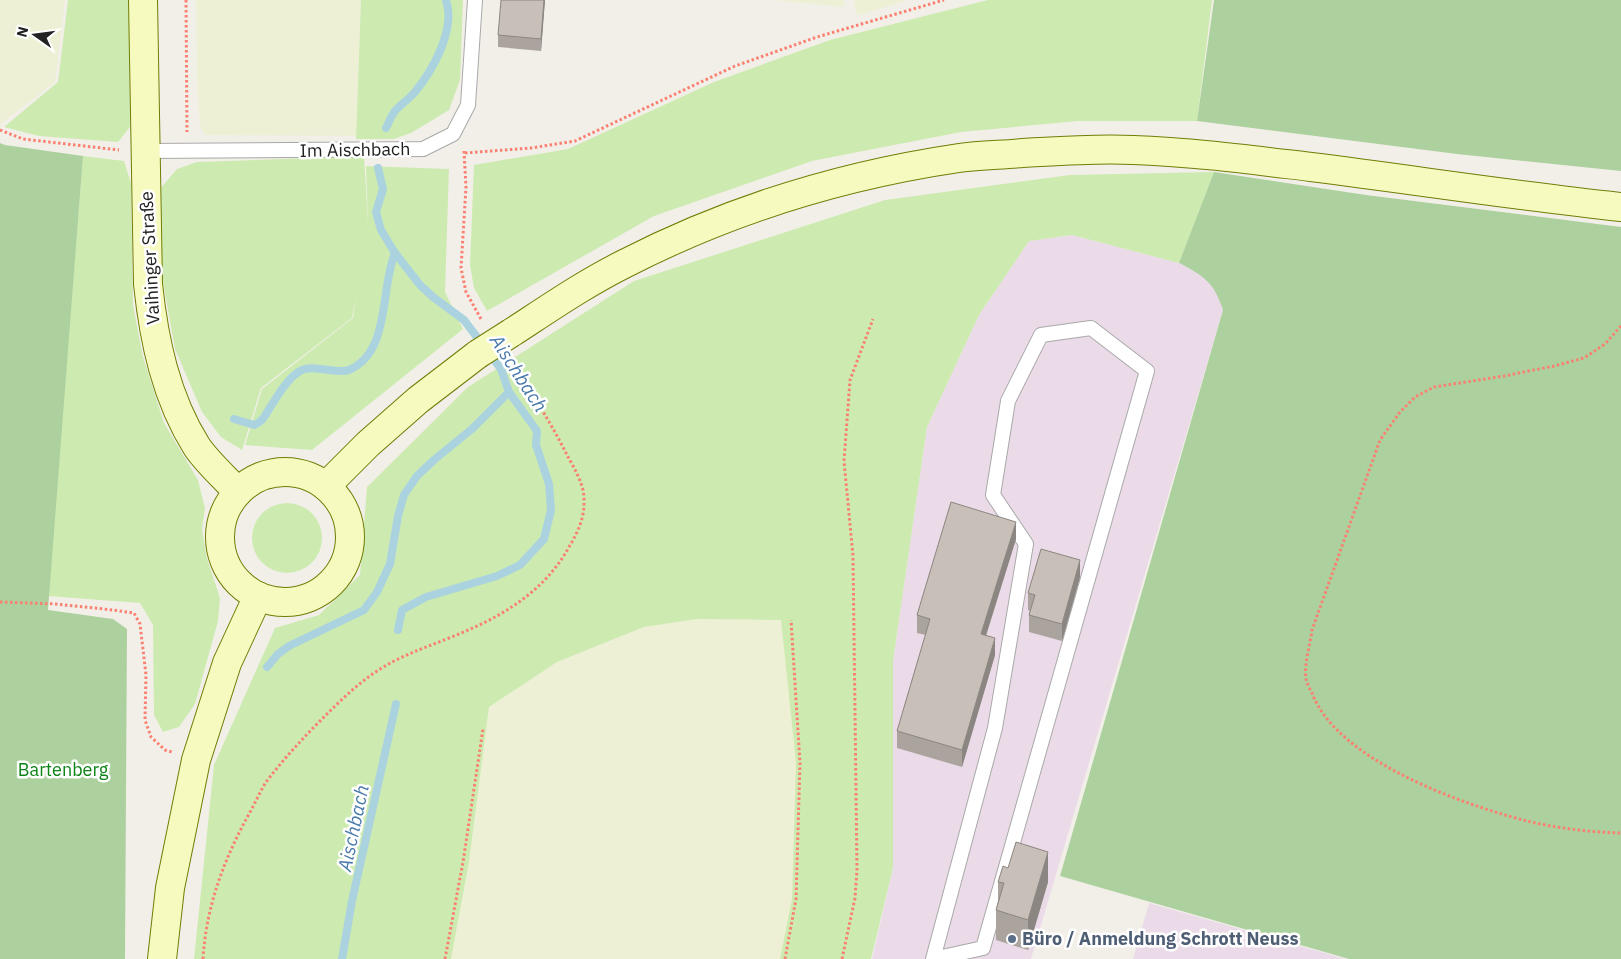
<svg xmlns="http://www.w3.org/2000/svg" width="1621" height="959" font-family="'IBM Plex Sans',sans-serif">
	<style>
		.industrial { fill: #ebdbe8 }
		.farmland { fill: #eef0d5 }
		.grass { fill: #cdebb0 }
		.forest { fill: #add19e }
		.lines { fill: none; stroke-linecap: round; stroke-linejoin: round }
		.stream { stroke: #aad3df; stroke-width: 8 }
		.service-casing { stroke: #a9a9a9; stroke-width: 16 }
		.secondary-casing { stroke: #707d05; stroke-width: 30 }
		.path { stroke: #fa8072; stroke-width: 3; stroke-dasharray: 2.5 2.5; stroke-linecap: butt }
		.service { stroke: #fff; stroke-width: 14 }
		.secondary { stroke: #f7fabf; stroke-width: 28 }
		.secondary-bridge-casing { stroke: #707d05; stroke-width: 30; stroke-linecap: butt }
		.secondary-bridge { stroke: #f7fabf; stroke-width: 28 }
		.wall { fill: #aba49e }
		.shaded-wall { fill: #8b8681 }
		.building { fill: #c7bfb8; stroke: #8b8681 }
		.service-dot { fill: #5c6f8a; stroke: #fff; stroke-width: 2 }
		.labels { text-anchor: middle; stroke-width: 5; stroke-linejoin: round; paint-order: stroke }
		.street-label { font-size: 18px; fill: #222; stroke: #fff }
		.park-label { font-size: 18px; fill: #0c8416; stroke: #fff }
		.service-label { font-size: 18px; font-weight: bold; fill: #4e5e75; stroke: #fff; text-anchor: start }
		.water-label { font-size: 19px; font-style: italic; fill: #4a7aab; stroke: #fff }
	</style>
	<rect width="100%" height="100%" fill="#f2efe9"/>
	<g class="industrial">
		<polygon points="1072,235 1179,263 1202,275 1217,292 1223,310 1031,959 872,959 893,868 893,661 927,427 979,315 1029,241"/>
		<polygon points="1149,903 1346,959 1133,959"/>
	</g>
	<g class="farmland">
		<polygon points="0,0 65,0 55,82 1,124 0,124"/>
		<polygon points="196,0 361,0 356,136 205,135 200,126 197,77"/>
		<polygon points="773,0 844,0 845,7"/>
		<polygon points="854,0 908,0 857,16"/>
		<polygon points="697,619 781,620 796,763 792,899 780,959 451,959 469,862 489,707 557,662 644,627"/>
	</g>
	<g class="grass">
		<polygon points="68,0 129,0 130,127 118,142 39,136 4,127 58,82"/>
		<polygon points="361,0 463,0 460,80 449,110 411,133 394,139 356,139"/>
		<polygon points="988,0 1212,0 1197,121 1078,121 961,132 812,161 654,216 487,311 474,288 470,265 474,165 568,149 714,82 830,40"/>
		<polygon points="83,156 124,161 131,183 133,305 143,357 164,423 198,480 205,508 202,529 207,559 220,598 218,621 195,704 179,727 163,732 154,715 153,625 140,603 48,596"/>
		<polygon points="364,156 368,225 366,166 449,169 445,292 463,329 312,450 245,445 262,389 353,318 356,298 352,318 261,388 242,450 221,437 202,412 175,349 161,271 159,190 177,169 197,162"/>
		<polygon points="1214,172 1179,263 1072,235 1029,241 979,315 927,427 893,661 893,868 871,959 780,959 792,899 796,763 781,620 697,619 644,627 557,662 489,707 469,862 451,959 194,959 214,765 275,628 319,615 360,575 367,487 468,387 634,281 885,200 1070,175"/>
		<circle cx="287" cy="538" r="35"/>
	</g>
	<g class="forest">
		<polygon points="1214,0 1621,0 1621,171 1457,154 1197,121"/>
		<polygon points="0,143 5,145 83,156 48,610 113,619 127,629 125,959 0,959"/>
		<path d="M1214,172l152,23 255,32v732h-272l-289,-83 163,-566c-9,-28 -19,-34 -44,-47z"/>
	</g>
	<g class="lines">
		<g class="stream">
			<path d="M386,128c3,-6 5,-12 9,-17 6,-7 14,-12 20,-19 18,-22 41,-63 31,-92"/>
			<polyline points="378,168 383,189 376,212 381,230 395,253 420,285 433,297 464,320 501,369 509,392 537,431 536,445 549,484 551,510 544,539 520,565 497,576 426,597 402,610 398,630"/>
			<path d="M234,419l20,6c10,-4 11,-10 17,-19 7,-11 17,-28 29,-35 13,-8 37,4 49,-1 42,-18 31,-82 46,-117"/>
			<polyline points="267,667 278,654 289,646 364,610 377,592 390,564 398,516 404,495 417,476 435,459 472,429 509,392"/>
			<polyline points="342,959 352,901 396,704"/>
		</g>
		<g class="service-casing">
			<g id="service">
				<polyline points="145,151 423,149 453,134 468,105 475,0"/>
				<polyline points="933,959 995,728 1026,544 993,495 1008,401 1041,335 1091,328 1147,371 983,948 933,959"/>
			</g>
		</g>
		<g class="secondary-casing">
			<g id="secondary">
				<path d="M143,0l5,284c6,57 18,114 49,163 11,16 28,31 41,45"/>
				<path d="M511,333c37,-24 73,-49 113,-69 105,-54 220,-89 335,-106 21,-3 43,-3 64,-5 36,-2 73,-5 110,-3 59,2 119,10 178,17 104,13 206,29 310,40"/>
				<circle cx="285" cy="537" r="65"/>
				<polyline points="326,486 368,444 418,400 478,354"/>
				<polyline points="162,959 170,888 196,760 227,663 258,596"/>
			</g>
		</g>
		<g class="path">
			<polyline points="186,0 187,132"/>
			<polyline points="0,130 23,139 119,150"/>
			<polyline points="464,151 466,187 461,268 466,292 481,319"/>
			<polyline points="465,153 531,148 575,141 735,66 817,37 944,0"/>
			<path d="M1621,326l-16,18 -21,14 -30,8 -50,10 -70,11 -19,10 -15,15 -20,28 -68,190c-2,15 -8,34 -6,49 1,5 4,10 6,14 25,67 147,110 211,127 31,8 66,12 98,13"/>
			<polyline points="0,602 56,604 113,610 134,613 140,624 146,675 145,720 151,737 165,750 172,752"/>
			<path d="M203,959c3,-52 21,-100 46,-145 6,-11 11,-22 17,-32 17,-22 35,-42 55,-62 16,-16 34,-34 53,-47 25,-17 48,-24 75,-35 49,-19 94,-44 120,-91 9,-15 16,-30 15,-48 0,-15 -10,-31 -17,-44 -16,-32 -35,-62 -55,-91"/>
			<polyline points="445,959 463,862 483,729"/>
			<polyline points="785,959 796,899 800,763 791,620"/>
			<polyline points="842,959 855,898 857,870 853,556 844,461 850,380 873,319"/>
		</g>
		<use href="#service" class="service"/>
		<use href="#secondary" class="secondary"/>
		<g class="secondary-bridge-casing">
			<polyline id="secondary-bridge" points="478,354 511,333"/>
		</g>
		<use href="#secondary-bridge" class="secondary-bridge"/>
	</g>
	<g class="wall">
		<polygon points="545,0 541,51 498,47 498,35"/>
		<polygon points="1016,539 986,636 995,655 962,767 897,748 897,731 926,635 917,633 917,615"/>
		<polygon points="1080,577 1062,641 1029,632 1029,615 1030,611 1028,610 1028,593"/>
		<polygon points="998,882 1048,882 1028,950 996,940 996,910 998,901"/>
	</g>
	<g class="shaded-wall">
		<polygon points="544,0 545,0 541,51 541,39"/>
		<polygon points="1016,522 1016,539 981,651 981,634"/>
		<polygon points="1080,560 1080,577 1062,641 1062,624"/>
		<polygon points="995,638 995,655 962,767 962,750"/>
		<polygon points="1048,852 1048,882 1028,950 1028,920"/>
	</g>
	<g class="building">
		<polygon points="501,0 544,0 541,39 498,35"/>
		<polygon points="951,502 1016,522 981,634 995,638 962,750 897,731 930,619 917,615"/>
		<polygon points="1041,549 1080,560 1062,624 1029,615 1035,595 1028,593"/>
		<polygon points="1016,842 1048,852 1028,920 996,910 1004,883 998,882 1003,866 1008,868"/>
	</g>
	<circle class="service-dot" cx="1012" cy="939" r="5"/>
	<g class="labels">
		<g class="street-label">
			<text transform="translate(355 150) rotate(-1)" y="6">Im Aischbach</text>
			<text transform="translate(150 258) rotate(-93)" y="6">Vaihinger Straße</text>
		</g>
		<g class="park-label">
			<text x="63" y="776">Bartenberg</text>
		</g>
		<g class="service-label">
			<text x="1022" y="945">Büro / Anmeldung Schrott Neuss</text>
		</g>
		<g class="water-label">
			<text transform="translate(519 373) rotate(57)" y="7">Aischbach</text>
			<text transform="translate(353 828) rotate(-78)" y="7">Aischbach</text>
		</g>
	</g>
	<g transform="translate(35 35) rotate(284)" stroke="#ffffff" stroke-width="4" paint-order="stroke">
	<path d="M0-4L9 19L0 12L-9 19Z" fill="#222222"/>
	<text y="-8" font-size="14" font-weight="bold" text-anchor="middle" fill="#222222">N</text>
	</g>
</svg>
